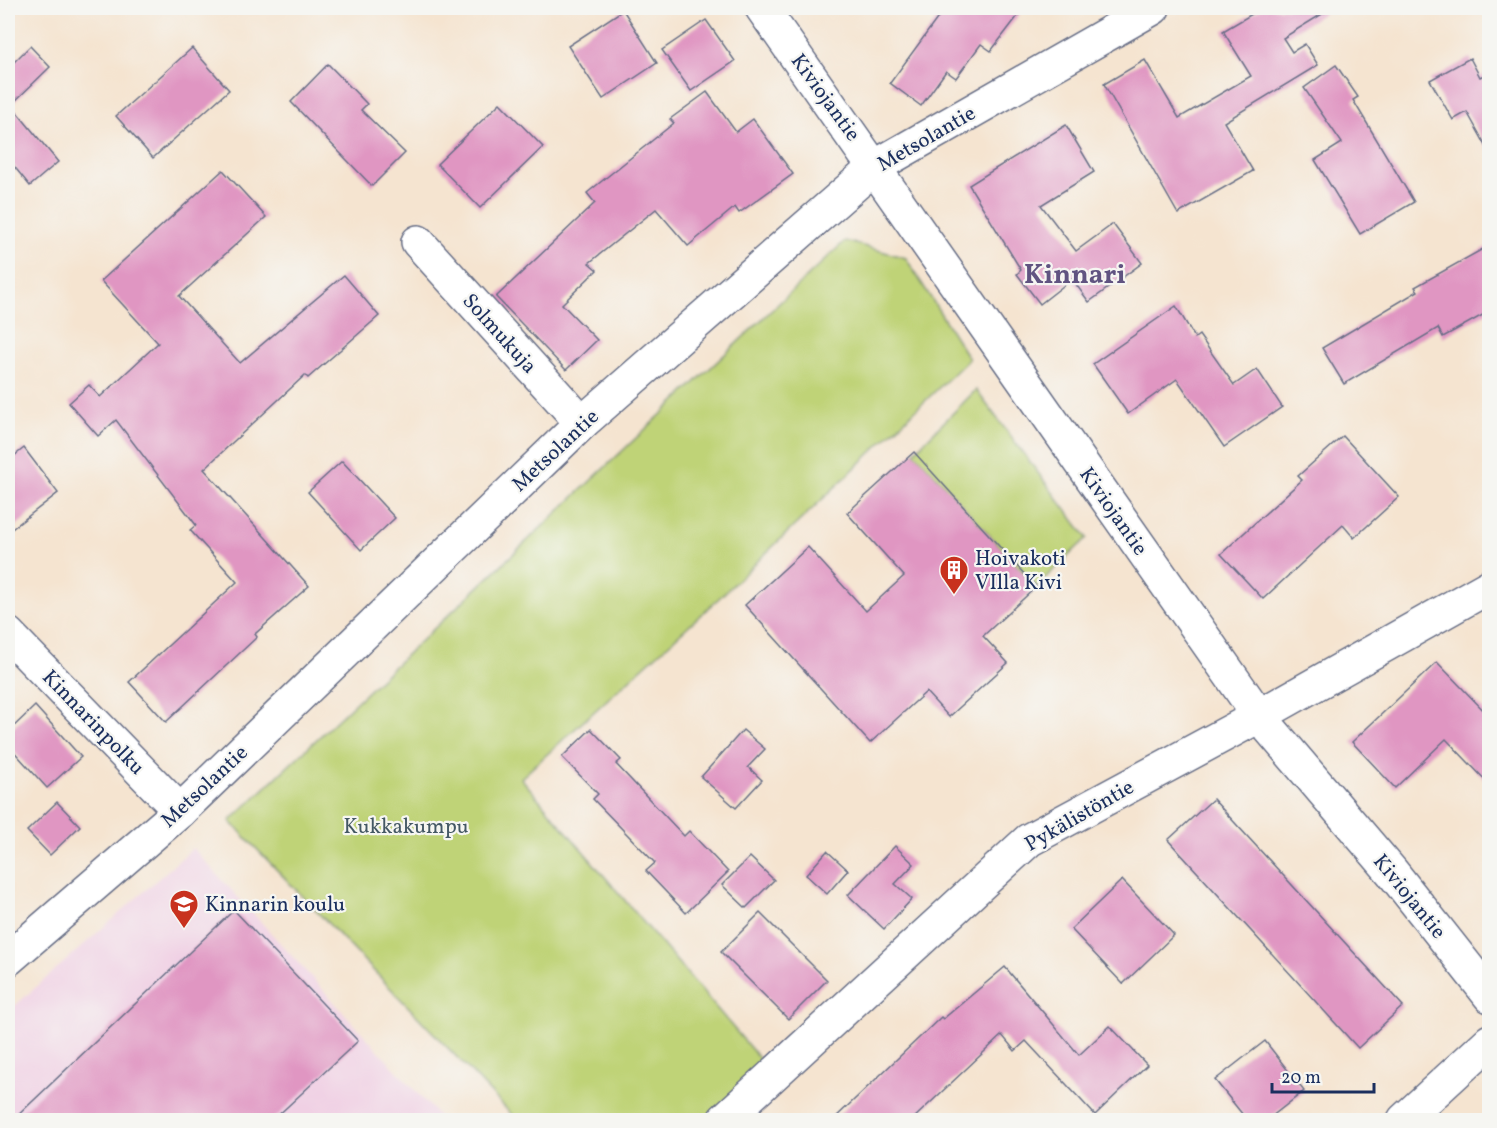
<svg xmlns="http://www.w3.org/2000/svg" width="1497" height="1128" font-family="Vollkorn,serif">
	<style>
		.built { fill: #f0d0e4 }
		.green { fill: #bfd377; stroke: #6d816a; stroke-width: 1.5 }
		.building { fill: #e096c2 }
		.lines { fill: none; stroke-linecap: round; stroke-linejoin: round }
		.minor-casing { stroke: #676e86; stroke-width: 36 }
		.minor { stroke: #fff; stroke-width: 33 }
		.labels { text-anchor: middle; stroke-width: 4.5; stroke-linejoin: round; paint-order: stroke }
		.street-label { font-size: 21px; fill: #1b2f5e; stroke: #f6f6f2 }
		.poi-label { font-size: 21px; fill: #1b2f5e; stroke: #f6f6f2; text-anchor: start }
		.park-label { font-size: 21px; fill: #445864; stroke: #f6f6f2 }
		.district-label { font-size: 27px; font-weight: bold; fill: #605381; stroke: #f6f6f2 }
	</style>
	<rect width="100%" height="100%" fill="#f6f6f2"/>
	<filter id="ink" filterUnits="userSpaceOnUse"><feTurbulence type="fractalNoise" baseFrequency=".0167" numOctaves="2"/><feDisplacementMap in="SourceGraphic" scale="12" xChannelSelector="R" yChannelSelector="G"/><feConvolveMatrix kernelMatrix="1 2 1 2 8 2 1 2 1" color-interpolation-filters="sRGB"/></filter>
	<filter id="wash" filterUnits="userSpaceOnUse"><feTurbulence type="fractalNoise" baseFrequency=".008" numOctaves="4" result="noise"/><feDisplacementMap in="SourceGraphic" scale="24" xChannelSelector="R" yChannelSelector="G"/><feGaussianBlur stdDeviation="1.35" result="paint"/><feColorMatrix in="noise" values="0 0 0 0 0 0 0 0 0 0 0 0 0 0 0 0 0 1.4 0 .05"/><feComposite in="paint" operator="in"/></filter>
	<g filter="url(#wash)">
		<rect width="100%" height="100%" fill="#f5e4d0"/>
		<polygon class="built" points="193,848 442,1120 8,1120 8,1012"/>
		<g class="green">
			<polygon points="845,241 906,258 969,359 718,599 521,778 764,1064 705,1120 517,1120 230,821"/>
			<polygon points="976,390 1087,538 1036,587 914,452"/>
		</g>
		<g id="blocks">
			<g class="building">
				<polygon points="945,8 1024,8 991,51 981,44 956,78 946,71 921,106 890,83"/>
				<polygon points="1262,8 1332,8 1283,38 1292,52 1305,44 1318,65 1224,122 1253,171 1178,214 1104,84 1145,60 1179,118 1251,76 1223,31"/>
				<polygon points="623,10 657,63 603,99 568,46"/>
				<polygon points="706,20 735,61 691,91 662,50"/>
				<polygon points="30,46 50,67 11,105 58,162 30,186 8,159 8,68"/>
				<polygon points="192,48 229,90 153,158 116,116"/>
				<polygon points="1470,58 1480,77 1490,72 1490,153 1467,112 1453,120 1430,80"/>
				<polygon points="328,64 367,104 361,110 405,153 372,186 291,102"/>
				<polygon points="1336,65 1358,97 1353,100 1414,202 1360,234 1315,160 1342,143 1304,88"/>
				<polygon points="707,92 736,132 753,119 793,174 739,213 735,207 688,246 656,209 589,263 597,270 562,304 597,340 566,370 496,297 595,203 587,193 674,123 670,119"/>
				<polygon points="500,103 543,147 480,208 437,164"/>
				<polygon points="1066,125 1094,172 1041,205 1076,251 1113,224 1142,263 1089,302 1072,279 1040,304 1017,274 1021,270 969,185"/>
				<polygon points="223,170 266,217 179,296 240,363 344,275 379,316 308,378 305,375 204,469 309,586 255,634 257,637 166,722 129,682 237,582 190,530 196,525 116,420 98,436 69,403 89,385 100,397 158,343 101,281"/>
				<polygon points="1490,245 1490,311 1443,337 1438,328 1344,384 1322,348 1418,291 1415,287"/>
				<polygon points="1176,306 1195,338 1199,335 1234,385 1257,369 1282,407 1224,447 1177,379 1128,414 1093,364"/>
				<polygon points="1343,436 1399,497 1354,538 1343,525 1263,599 1221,554 1302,480 1298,476"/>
				<polygon points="24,448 58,493 8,532 8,461"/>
				<polygon points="914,452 1036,587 983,636 1008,663 949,717 926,692 870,743 745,605 808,547 866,611 904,576 847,513"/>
				<polygon points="342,461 395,518 361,550 308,492"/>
				<polygon points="1437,662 1490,717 1490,785 1446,739 1395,788 1352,742"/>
				<polygon points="35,706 81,757 47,788 8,745 8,732"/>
				<polygon points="591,729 621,760 616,764 684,836 689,831 728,872 686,913 646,871 655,863 593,799 598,794 562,757"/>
				<polygon points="743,730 765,749 748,767 762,780 736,808 701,777"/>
				<polygon points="1213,799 1403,1006 1358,1048 1168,840"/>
				<polygon points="57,802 80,826 50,855 27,831"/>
				<polygon points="895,846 914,864 895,884 912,899 884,929 848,895"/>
				<polygon points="827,851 848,870 827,894 806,875"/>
				<polygon points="750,857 774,880 746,908 722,885"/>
				<polygon points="1122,880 1174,935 1123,984 1071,929"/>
				<polygon points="234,910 358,1041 273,1120 13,1120"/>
				<polygon points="760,913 827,980 788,1019 721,952"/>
				<polygon points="1005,967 1079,1055 1110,1026 1147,1065 1095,1115 1026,1041 1015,1051 1002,1035 912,1120 833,1120 941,1017 943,1019"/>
				<polygon points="1265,1041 1304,1091 1267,1120 1247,1120 1215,1080"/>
			</g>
		</g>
	</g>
	<g filter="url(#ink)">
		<use href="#blocks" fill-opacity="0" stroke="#676e86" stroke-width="1.5"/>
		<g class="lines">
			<g class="minor-casing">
				<g id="minor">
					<polyline points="762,8 1259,716 1392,872 1490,996"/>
					<polyline points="418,242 582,423"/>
					<polyline points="8,634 180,811"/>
					<polyline points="8,959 180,811 582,423 876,166 1153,8"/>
					<polyline points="724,1120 1029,840 1259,716 1490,586"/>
					<polyline points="1404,1120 1490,1041"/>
				</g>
			</g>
			<use href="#minor" class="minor"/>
		</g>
	</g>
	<defs>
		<g id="building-pin" transform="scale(1.5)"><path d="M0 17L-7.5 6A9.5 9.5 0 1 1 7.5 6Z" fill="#c8321e" stroke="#f6f6f2"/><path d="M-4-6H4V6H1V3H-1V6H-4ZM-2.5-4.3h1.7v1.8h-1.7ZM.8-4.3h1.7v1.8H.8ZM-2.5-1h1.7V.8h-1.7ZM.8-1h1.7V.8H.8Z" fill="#fff"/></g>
		<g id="school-pin" transform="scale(1.5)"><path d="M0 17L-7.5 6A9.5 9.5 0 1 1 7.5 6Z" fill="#c8321e" stroke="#f6f6f2"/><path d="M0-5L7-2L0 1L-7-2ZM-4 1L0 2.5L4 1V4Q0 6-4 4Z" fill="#fff"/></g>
	</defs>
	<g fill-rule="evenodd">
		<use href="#building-pin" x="954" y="570"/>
		<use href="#school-pin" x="184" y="904"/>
	</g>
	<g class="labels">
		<g class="street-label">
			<text transform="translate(826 97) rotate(54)" y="7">Kiviojantie</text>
			<text transform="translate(926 138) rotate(-30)" y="7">Metsolantie</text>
			<text transform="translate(500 333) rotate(48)" y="7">Solmukuja</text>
			<text transform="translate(555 450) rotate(-43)" y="7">Metsolantie</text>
			<text transform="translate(1114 511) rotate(55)" y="7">Kiviojantie</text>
			<text transform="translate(94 722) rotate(46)" y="7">Kinnarinpolku</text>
			<text transform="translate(204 786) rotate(-43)" y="7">Metsolantie</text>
			<text transform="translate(1079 815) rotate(-30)" y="7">Pykälistöntie</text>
			<text transform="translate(1410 896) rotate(51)" y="7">Kiviojantie</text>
		</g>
		<g class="poi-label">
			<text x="975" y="565">Hoivakoti<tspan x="975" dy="24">VIlla Kivi</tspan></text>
			<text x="205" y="911">Kinnarin koulu</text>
		</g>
		<g class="park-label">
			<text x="406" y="833">Kukkakumpu</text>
		</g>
		<g class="district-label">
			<text x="1075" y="283">Kinnari</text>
		</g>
	</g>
	<rect width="1497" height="1128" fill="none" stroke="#f6f6f2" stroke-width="30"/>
	<path d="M1272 1083v9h102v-9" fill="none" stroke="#1b2f5e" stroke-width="3"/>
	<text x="1281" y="1083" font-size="18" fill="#1b2f5e" stroke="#f6f6f2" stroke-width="4.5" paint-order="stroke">20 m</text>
</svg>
